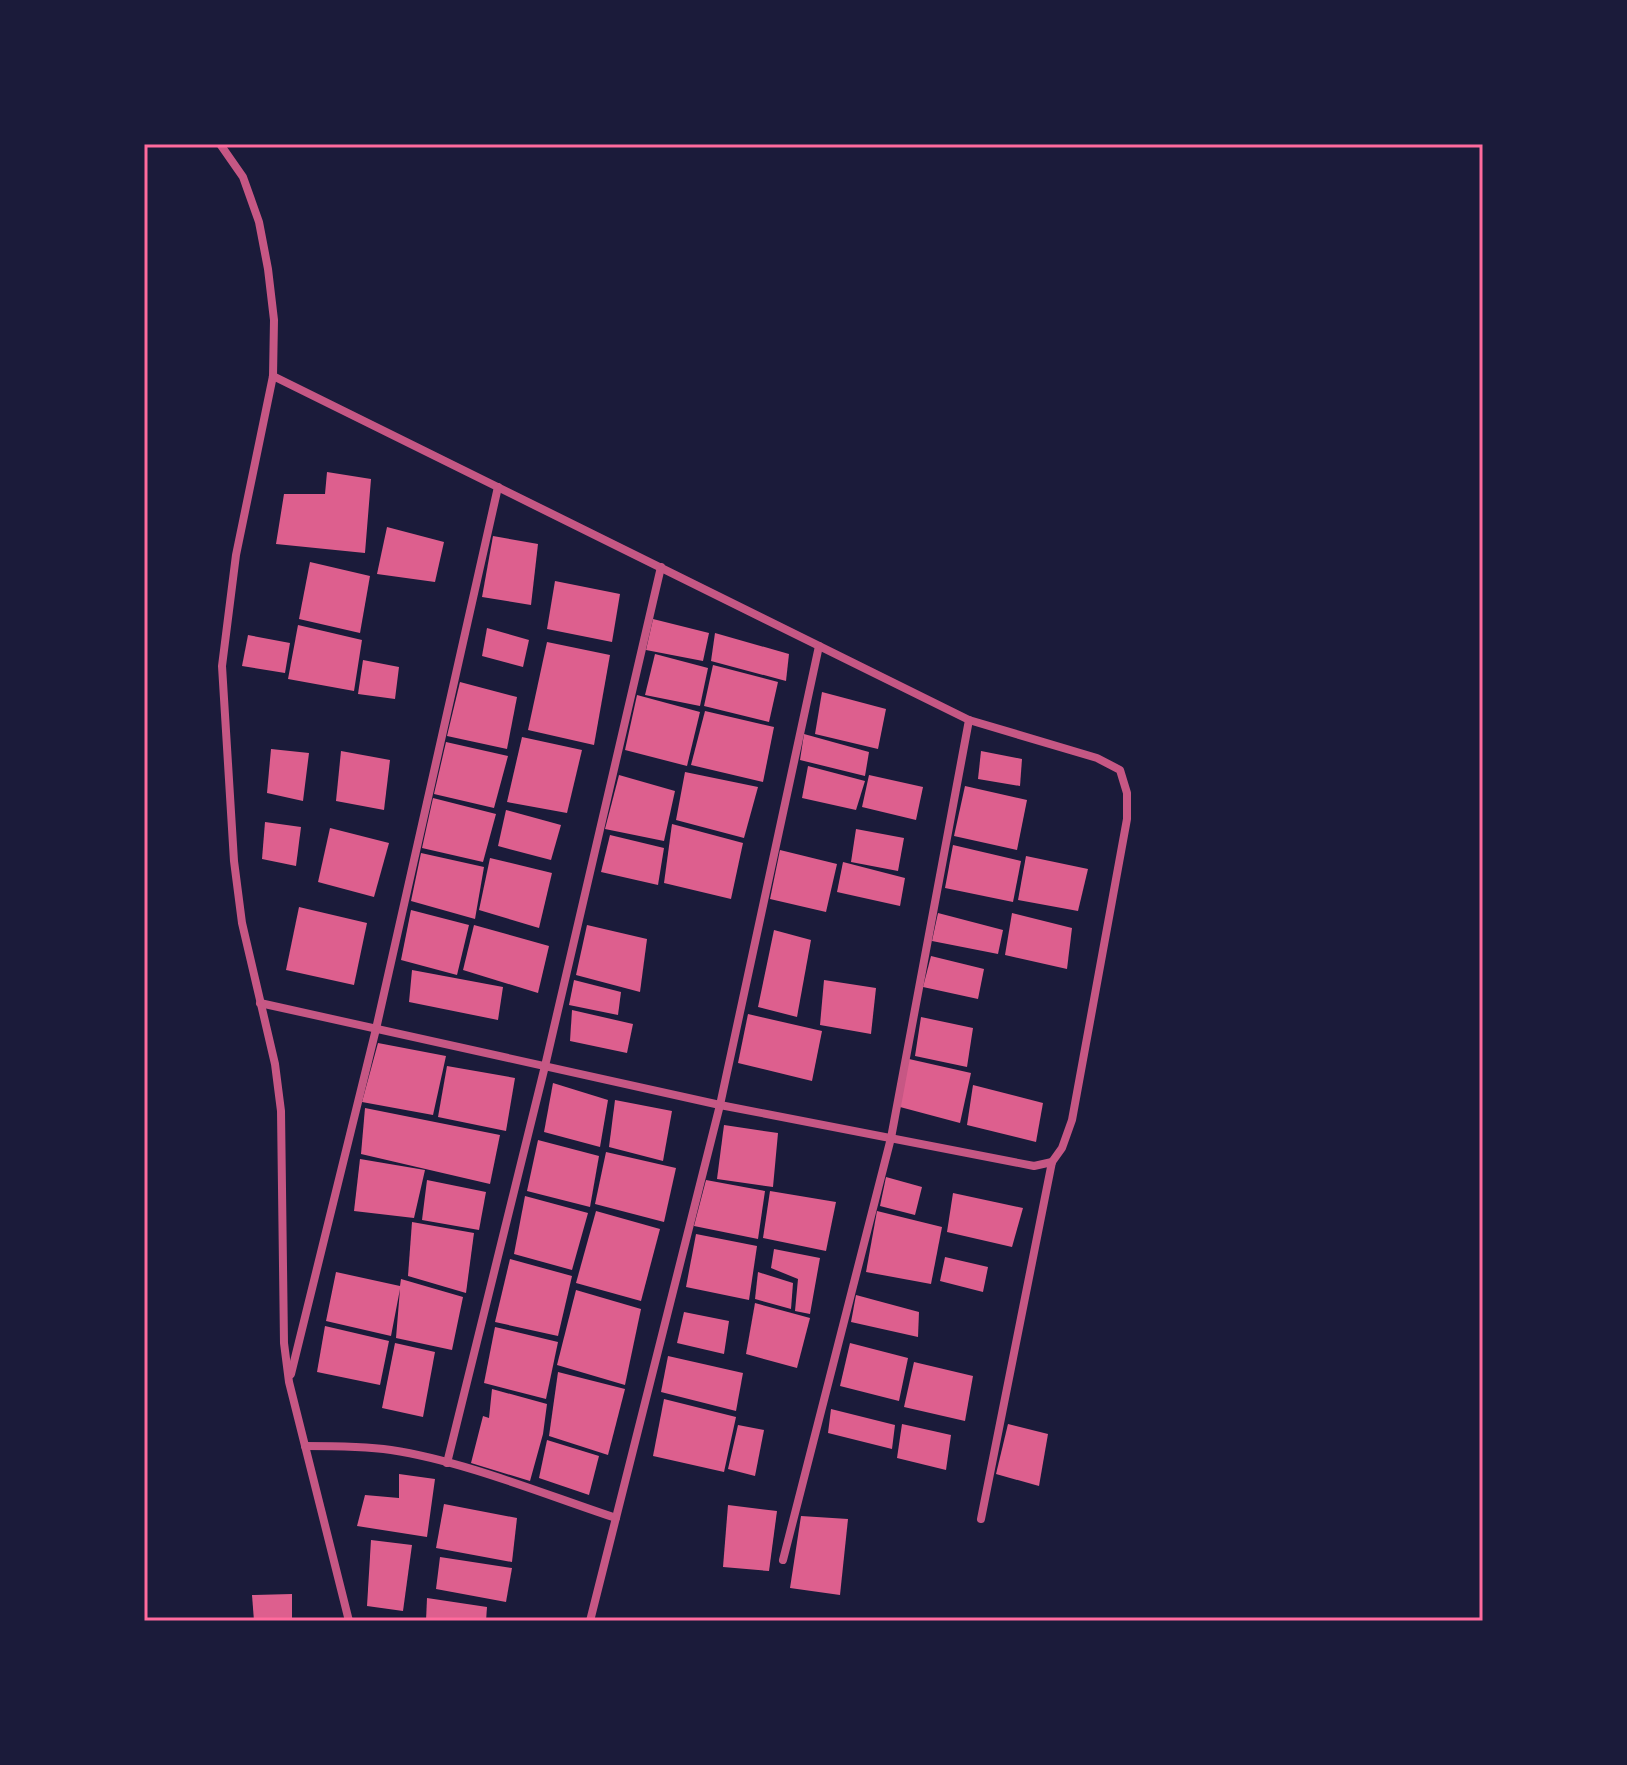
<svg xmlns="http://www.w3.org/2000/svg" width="1627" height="1765" font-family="'IBM Plex Sans',sans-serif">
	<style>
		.building { fill: #dd5f8e }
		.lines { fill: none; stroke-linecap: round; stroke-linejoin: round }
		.minor { stroke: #c65784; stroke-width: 8 }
		.neatline { fill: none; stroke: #ff6b9d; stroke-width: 3 }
	</style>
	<rect width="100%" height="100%" fill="#1b1b3a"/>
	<g class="building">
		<polygon points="327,472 371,479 365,553 276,544 284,494 325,494"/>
		<polygon points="387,527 444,542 435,582 377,574"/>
		<polygon points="493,536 538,544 531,605 482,597"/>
		<polygon points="310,562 370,576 360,633 299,619"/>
		<polygon points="555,581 620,594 612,642 547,629"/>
		<polygon points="653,619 709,633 703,661 646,650"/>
		<polygon points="298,625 362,640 354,691 288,679"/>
		<polygon points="487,628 529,640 523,667 482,656"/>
		<polygon points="715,633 789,654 786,681 711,661"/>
		<polygon points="248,635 290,643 285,673 242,666"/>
		<polygon points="547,642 610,655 594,745 528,730"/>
		<polygon points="655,654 708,668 700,706 645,695"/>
		<polygon points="363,660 399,667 395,699 358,694"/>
		<polygon points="713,665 778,682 769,722 704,706"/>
		<polygon points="460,682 517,697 507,749 447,736"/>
		<polygon points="822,692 886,709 878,749 815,734"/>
		<polygon points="637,695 700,712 687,766 625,750"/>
		<polygon points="705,711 774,727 763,782 691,765"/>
		<polygon points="804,734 869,752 865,776 800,760"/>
		<polygon points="522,737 582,750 567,813 507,802"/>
		<polygon points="446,742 508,756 494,808 434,794"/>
		<polygon points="271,749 309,753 303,801 267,793"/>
		<polygon points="341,751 390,760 384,810 336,801"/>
		<polygon points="981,751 1022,759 1020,786 978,779"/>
		<polygon points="808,766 865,781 856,810 802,798"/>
		<polygon points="685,772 758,787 744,838 676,820"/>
		<polygon points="619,775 675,791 664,841 605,829"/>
		<polygon points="869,775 923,787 916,820 862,807"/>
		<polygon points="965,786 1027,800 1017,850 954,836"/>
		<polygon points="433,798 496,814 483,862 422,848"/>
		<polygon points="506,810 561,825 551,860 498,846"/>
		<polygon points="265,822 301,827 296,866 262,859"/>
		<polygon points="672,824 743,843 731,899 664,883"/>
		<polygon points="330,828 389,843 374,897 318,882"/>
		<polygon points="856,829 904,838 898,871 851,862"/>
		<polygon points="610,835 664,848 658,885 601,872"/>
		<polygon points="953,845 1021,861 1013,902 945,888"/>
		<polygon points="780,850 837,864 826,912 770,899"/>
		<polygon points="421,853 484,867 475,919 411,901"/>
		<polygon points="1026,856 1088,869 1078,911 1018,900"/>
		<polygon points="490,858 552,873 539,928 479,910"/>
		<polygon points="843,862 905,878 900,906 837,892"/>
		<polygon points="299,907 367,923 354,985 286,970"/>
		<polygon points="411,910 469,925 457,975 401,960"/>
		<polygon points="938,913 1003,930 998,954 932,941"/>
		<polygon points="1012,913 1072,928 1067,969 1005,955"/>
		<polygon points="474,925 549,946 538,993 463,970"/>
		<polygon points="587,925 647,939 640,992 576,975"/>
		<polygon points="774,930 811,940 797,1017 758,1007"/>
		<polygon points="931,956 984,969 978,999 923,987"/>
		<polygon points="412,970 503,987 498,1020 409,1002"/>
		<polygon points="574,980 621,992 618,1015 569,1005"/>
		<polygon points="824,980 876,988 871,1034 820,1025"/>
		<polygon points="572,1010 633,1024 627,1053 570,1041"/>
		<polygon points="748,1014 822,1031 812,1081 738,1063"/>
		<polygon points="921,1017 973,1028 967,1067 915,1056"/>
		<polygon points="378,1043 446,1056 433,1115 362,1102"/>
		<polygon points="909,1059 971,1073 960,1123 900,1107"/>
		<polygon points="447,1066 515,1078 506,1131 438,1117"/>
		<polygon points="553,1083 608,1100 600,1147 544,1132"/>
		<polygon points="973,1085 1043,1103 1036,1142 967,1125"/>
		<polygon points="615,1100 672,1111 663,1161 609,1147"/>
		<polygon points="365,1108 500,1135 490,1184 361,1154"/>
		<polygon points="724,1125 778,1133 773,1187 717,1179"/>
		<polygon points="538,1140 599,1156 590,1207 527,1191"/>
		<polygon points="606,1152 676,1168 664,1222 595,1204"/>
		<polygon points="360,1159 425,1170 414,1218 354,1211"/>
		<polygon points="886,1177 922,1187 915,1215 880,1206"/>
		<polygon points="427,1180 486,1192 479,1230 422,1220"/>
		<polygon points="706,1180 765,1191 758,1239 694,1226"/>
		<polygon points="770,1191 836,1202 826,1251 763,1238"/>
		<polygon points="953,1193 1023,1208 1012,1247 947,1232"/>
		<polygon points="525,1196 588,1213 572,1270 514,1254"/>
		<polygon points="596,1211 660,1229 641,1301 576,1283"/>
		<polygon points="877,1211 942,1227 931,1284 866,1272"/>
		<polygon points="412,1222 474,1233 466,1293 408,1276"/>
		<polygon points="696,1234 757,1246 749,1300 686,1287"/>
		<polygon points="774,1249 820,1258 810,1314 795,1311 798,1279 771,1268"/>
		<polygon points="945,1257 988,1267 983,1292 940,1281"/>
		<polygon points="510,1259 572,1276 558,1336 495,1322"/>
		<polygon points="336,1272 400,1286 401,1279 463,1297 452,1350 396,1338 400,1289 391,1336 326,1321"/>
		<polygon points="758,1272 793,1283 791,1309 755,1299"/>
		<polygon points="576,1290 641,1309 625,1385 557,1365"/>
		<polygon points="856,1295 919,1312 918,1337 851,1322"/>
		<polygon points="755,1303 810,1318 797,1368 746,1354"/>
		<polygon points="684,1312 729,1321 724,1354 677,1343"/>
		<polygon points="325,1326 389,1341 380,1385 317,1372"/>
		<polygon points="495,1327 558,1342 546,1399 484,1383"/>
		<polygon points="395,1343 435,1352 423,1417 382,1408"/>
		<polygon points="850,1343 908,1358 899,1401 840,1386"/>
		<polygon points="668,1356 743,1373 736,1411 661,1392"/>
		<polygon points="914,1362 973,1376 965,1421 904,1407"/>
		<polygon points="558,1372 625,1389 608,1455 549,1436"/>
		<polygon points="492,1389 547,1404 543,1434 530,1481 471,1463 483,1416 489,1418"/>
		<polygon points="664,1399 736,1417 724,1472 653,1456"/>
		<polygon points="831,1409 895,1425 892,1449 828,1433"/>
		<polygon points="902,1424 951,1435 946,1470 897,1458"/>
		<polygon points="1008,1424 1048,1434 1039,1486 996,1474"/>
		<polygon points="738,1425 764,1430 755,1476 728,1469"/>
		<polygon points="547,1440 599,1456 589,1495 539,1478"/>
		<polygon points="399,1474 435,1479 427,1537 357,1526 365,1495 399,1498"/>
		<polygon points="444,1504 517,1518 512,1562 436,1548"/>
		<polygon points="728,1505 777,1511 769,1571 723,1567"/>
		<polygon points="801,1516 848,1519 840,1595 790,1588"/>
		<polygon points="371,1540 412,1545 403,1611 367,1606"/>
		<polygon points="440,1557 512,1568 506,1602 436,1589"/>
		<polygon points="292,1594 292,1621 254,1621 252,1595"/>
		<polygon points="427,1598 487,1607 486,1621 426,1621"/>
	</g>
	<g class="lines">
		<g class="minor">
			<polyline points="220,144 243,177 259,222 268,269 274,320 273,376 236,555 222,666 234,861 242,923 275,1064 281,1111 284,1343 289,1382 349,1621"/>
			<polyline points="273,376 969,720 1097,758 1120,770 1127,793 1127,819 1072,1120 1062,1148 1052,1162 981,1519"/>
			<polyline points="260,1003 720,1105 1034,1166 1052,1162"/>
			<polyline points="291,1374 376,1029 498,487"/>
			<path d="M305,1446c29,0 58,0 86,4 73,11 155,45 225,68"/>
			<polyline points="447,1463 545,1066 661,567"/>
			<polyline points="783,1560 891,1138 969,720"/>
			<polyline points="590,1621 720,1105 819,646"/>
		</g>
	</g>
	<rect width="1627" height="1765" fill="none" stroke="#1b1b3a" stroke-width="292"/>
	<rect x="146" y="146" width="1335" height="1473" class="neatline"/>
</svg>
